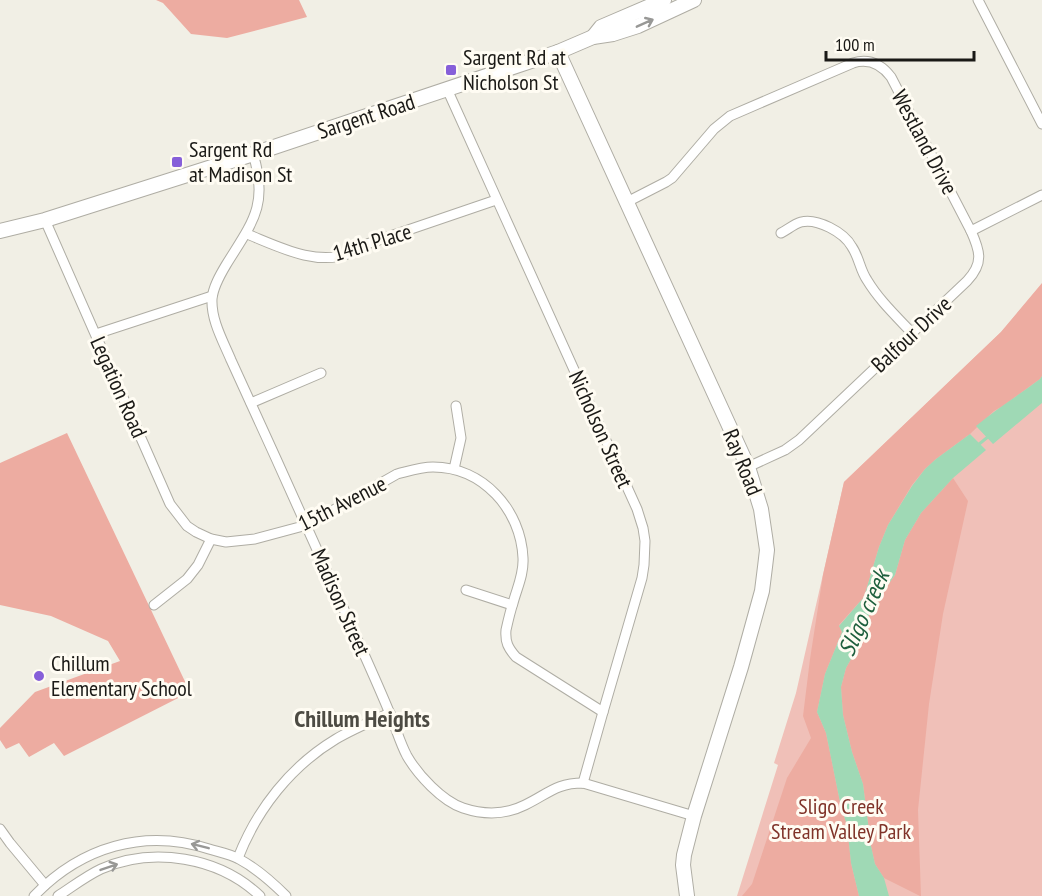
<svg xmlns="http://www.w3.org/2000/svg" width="1042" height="896" font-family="'PT Sans Narrow',sans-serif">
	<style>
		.green { fill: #f0c0b8 }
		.forest { fill: #edaca1 }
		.water { fill: #9fd9b5 }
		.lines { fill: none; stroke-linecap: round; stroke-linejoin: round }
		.stream { stroke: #9fd9b5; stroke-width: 3 }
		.street-casing { stroke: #afada4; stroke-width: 11 }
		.secondary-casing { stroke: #afada4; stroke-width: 16 }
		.street { stroke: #fff; stroke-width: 9 }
		.secondary { stroke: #fff; stroke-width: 14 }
		.oneway { stroke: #989896 }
		.poi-dot { fill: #865fd9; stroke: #fffcf3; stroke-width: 2 }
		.labels { text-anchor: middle; stroke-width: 6; stroke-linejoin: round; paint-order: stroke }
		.poi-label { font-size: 22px; fill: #1a1916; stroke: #fffcf3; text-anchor: start }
		.street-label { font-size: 22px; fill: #1a1916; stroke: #fffcf3 }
		.park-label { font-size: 22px; fill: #803329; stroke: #fffcf3 }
		.water-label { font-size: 24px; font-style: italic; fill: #1e5f3d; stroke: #fffcf3 }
		.neighbourhood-label { font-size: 24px; font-weight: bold; fill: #4d4b43; stroke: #fffcf3 }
	</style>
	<rect width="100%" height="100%" fill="#f1efe5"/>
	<polygon class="green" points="1042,284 1042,896 737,896 778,765 774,763 796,693 844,482 1001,332"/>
	<g class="forest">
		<polygon points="156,0 299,0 307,17 227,38 191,34 163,3"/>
		<polygon points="1042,283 1042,376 1040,379 1003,406 994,411 970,434 936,459 925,469 912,485 888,525 879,547 864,597 839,625 842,632 825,674 817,712 826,733 841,807 847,825 851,863 859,896 742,896 752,884 787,778 811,738 803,716 810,659 823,575 844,482 1001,332"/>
		<polygon points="67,433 190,692 64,756 54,743 29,757 19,743 6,749 0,740 0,728 35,692 120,661 108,641 51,616 0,605 0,463"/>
		<polygon points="953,478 968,501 943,614 929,704 918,810 921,896 920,896 884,878 875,864 871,846 863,784 852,752 843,715 841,687 846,668 864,636 870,610 895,575 905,540 921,513"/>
	</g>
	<g class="water">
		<path d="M1042,376v27l-49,41 -17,-18c20,-17 43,-31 64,-47z"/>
		<polygon points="970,434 986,450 953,478 921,513 905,540 895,575 870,610 864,636 846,668 841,687 843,715 852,752 863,784 871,846 875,864 884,878 889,896 859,896 851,863 847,825 841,807 826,733 817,712 825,674 842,632 839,626 864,597 879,547 888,525 912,486 925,469 936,459"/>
	</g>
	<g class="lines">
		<polyline class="stream" points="978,445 989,436"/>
		<g class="street-casing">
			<g id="street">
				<polyline points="978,0 1042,124"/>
				<polyline points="447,89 637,509 643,528 645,541 644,565 642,578 603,712 583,783"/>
				<path d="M253,154c16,51 -1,69 -27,111 -6,10 -13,22 -14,34 -1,21 11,42 19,61 42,91 83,183 124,274 12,27 24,53 35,80 6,14 10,29 17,42 11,19 35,45 56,52 21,7 42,7 62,-3 23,-11 31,-22 58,-22l111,33"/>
				<path d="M627,202l39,-20 6,-4 42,-49 16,-13 123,-53c16,-5 28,1 38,14l80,154c9,20 13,32 -4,50l-168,159 -14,10 -37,17"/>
				<path d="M45,220l125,284 17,22 9,6 15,7 15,3 29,-3 52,-14 90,-51c12,-3 24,-7 36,-7 50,0 88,43 90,91 1,16 -6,30 -10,45 -3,9 -5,18 -7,27 -1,12 2,18 10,27l87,55"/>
				<polyline points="971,231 1042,195"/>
				<path d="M781,233c6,-3 13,-9 20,-11 16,-4 43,10 51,25 7,10 8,23 15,33 12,20 29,36 45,53"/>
				<path d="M247,234c30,12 70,33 103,19 6,-2 11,-6 17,-9l129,-44"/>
				<polyline points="96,334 212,296"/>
				<polyline points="251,403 321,373"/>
				<polyline points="454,469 461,438 456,406"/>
				<polyline points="466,590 512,605"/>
				<polyline points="154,605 187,579 198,565 211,539"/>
				<polyline points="0,829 10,843 45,885"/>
				<path d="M238,858c19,-49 53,-92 98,-119 17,-10 36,-18 54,-26"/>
				<path d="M34,896c47,-49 110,-68 175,-47 10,3 22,5 30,10 17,9 33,23 47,37"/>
				<path d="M58,896c14,-9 28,-20 43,-27 52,-23 118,-12 159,27"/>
			</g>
		</g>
		<g class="secondary-casing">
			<g id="secondary">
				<polyline points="593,37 601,27 664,0"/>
				<polyline points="558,52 748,467 761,509 767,550 765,567 762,591 741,667 694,816 684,855 683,865 687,896"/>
				<polyline points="0,231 45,220 253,154 558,52 593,37 613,34 638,26 694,0"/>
			</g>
		</g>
		<use href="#street" class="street"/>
		<use href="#secondary" class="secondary"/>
	</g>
	<defs><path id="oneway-shaft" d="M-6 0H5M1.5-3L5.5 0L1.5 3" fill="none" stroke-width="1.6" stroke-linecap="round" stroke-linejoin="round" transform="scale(1.5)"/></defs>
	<g class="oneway">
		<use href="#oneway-shaft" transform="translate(645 23) rotate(-24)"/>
		<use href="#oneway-shaft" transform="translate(200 846) rotate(-166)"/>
		<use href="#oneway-shaft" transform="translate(109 867) rotate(-19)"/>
	</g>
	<g class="poi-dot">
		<rect x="445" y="64" width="12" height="12" rx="3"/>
		<rect x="171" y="156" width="12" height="12" rx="3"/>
		<circle cx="39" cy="676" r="6"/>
	</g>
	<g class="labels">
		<g class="poi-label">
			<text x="463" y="65">Sargent Rd at<tspan x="463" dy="25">Nicholson St</tspan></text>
			<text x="189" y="157">Sargent Rd<tspan x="189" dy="25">at Madison St</tspan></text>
			<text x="51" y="671">Chillum<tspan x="51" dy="25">Elementary School</tspan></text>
		</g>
		<g class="street-label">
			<text transform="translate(366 116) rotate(-18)" y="8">Sargent Road</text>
			<text transform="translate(925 142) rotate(62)" y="8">Westland Drive</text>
			<text transform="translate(372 242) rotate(-17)" y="8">14th Place</text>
			<text transform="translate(911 334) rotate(-43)" y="8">Balfour Drive</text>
			<text transform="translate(119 387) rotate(66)" y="8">Legation Road</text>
			<text transform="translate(601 429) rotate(66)" y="8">Nicholson Street</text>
			<text transform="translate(743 462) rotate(68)" y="8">Ray Road</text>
			<text transform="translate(342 503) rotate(-27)" y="8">15th Avenue</text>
			<text transform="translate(341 602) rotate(66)" y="8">Madison Street</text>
		</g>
		<g class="park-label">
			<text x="841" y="814">Sligo Creek<tspan x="841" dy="25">Stream Valley Park</tspan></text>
		</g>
		<g class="water-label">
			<text transform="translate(864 613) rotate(-66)" y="8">Sligo creek</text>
		</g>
		<g class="neighbourhood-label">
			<text x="362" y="727">Chillum Heights</text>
		</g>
	</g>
	<path d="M826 51v9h148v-9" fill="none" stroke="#1a1916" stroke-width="3"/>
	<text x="835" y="51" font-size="18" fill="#1a1916" stroke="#fffcf3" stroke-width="4.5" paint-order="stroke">100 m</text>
</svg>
